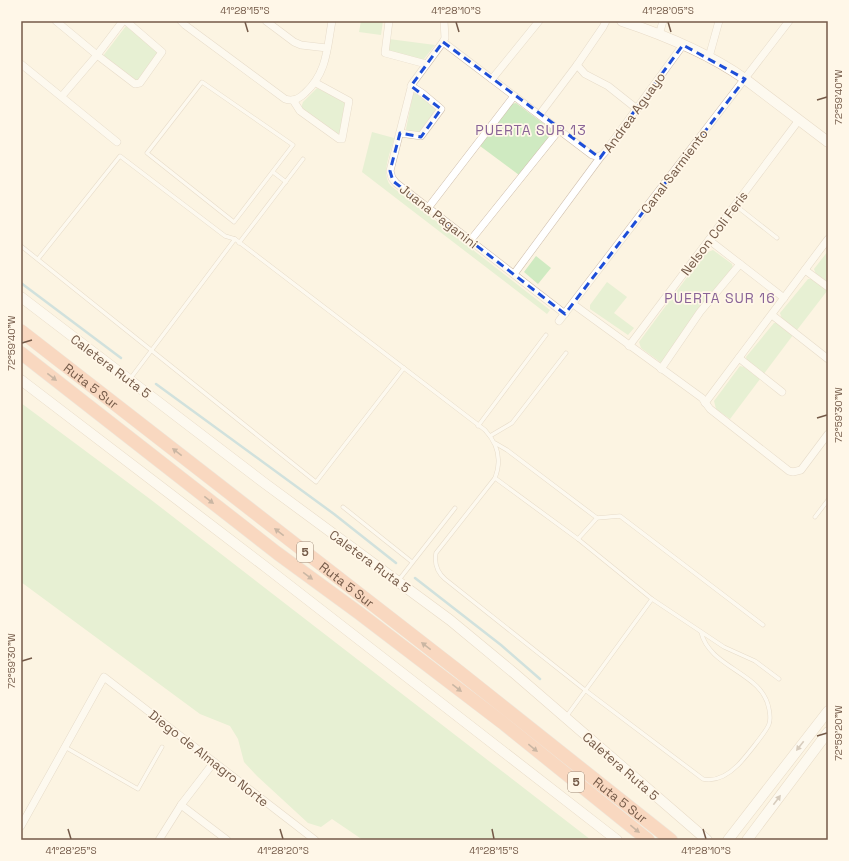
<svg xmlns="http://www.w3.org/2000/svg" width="849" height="861" font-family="'Space Grotesk',sans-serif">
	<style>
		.green { fill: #cfeac1 }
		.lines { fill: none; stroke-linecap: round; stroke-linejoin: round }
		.stream { stroke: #9dcbd7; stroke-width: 2.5 }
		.lane-casing { stroke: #cfbeac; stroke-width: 4.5 }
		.street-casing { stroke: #cfbeac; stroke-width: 8 }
		.secondary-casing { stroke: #d1bca6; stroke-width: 11 }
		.highway-casing { stroke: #ded7d3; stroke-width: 14 }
		.lane { stroke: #fff; stroke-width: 3.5 }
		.street { stroke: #fff; stroke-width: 7 }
		.secondary { stroke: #fff; stroke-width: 10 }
		.highway { stroke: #f7b698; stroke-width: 13 }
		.oneway { fill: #8e6c58 }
		.oneway2 { fill: #ac9c91 }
		.marked { fill: none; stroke: #1d4ed8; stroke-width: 3; stroke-dasharray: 8 5; stroke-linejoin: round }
		.ticks { fill: none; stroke: #745a48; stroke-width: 1.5 }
		.labels { text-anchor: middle; stroke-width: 3.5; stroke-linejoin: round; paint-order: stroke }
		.shield { fill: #fff7e8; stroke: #9e8978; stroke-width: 1 }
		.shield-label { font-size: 12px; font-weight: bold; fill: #745a48 }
		.street-label { font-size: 13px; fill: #745a48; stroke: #fff7e8 }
		.neighbourhood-label { font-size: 14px; letter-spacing: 1px; fill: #896497; stroke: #fff7e8 }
		.neatline { fill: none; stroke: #745a48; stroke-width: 1.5 }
		.ticks-label { font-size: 10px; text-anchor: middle; fill: #745a48 }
	</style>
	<rect width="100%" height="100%" fill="#fcf4e2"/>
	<g class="green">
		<polygon points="361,21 383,21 381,35 359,32"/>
		<polygon points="126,26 158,52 141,78 136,81 103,56"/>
		<polygon points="389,39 435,45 424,59 422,60 389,52 387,46"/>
		<polygon points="317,88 346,102 340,133 338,135 301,108 303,102"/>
		<polygon points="415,93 437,109 421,133 407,131 406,129 413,94"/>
		<polygon points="516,103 552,130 552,134 519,175 480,146 511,104"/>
		<path d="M372,132l22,6c-3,14 -14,36 -3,48l159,124 -3,4 -185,-142z"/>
		<polygon points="713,250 732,264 733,268 661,363 660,362 641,348 639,342 688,276 704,255 708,252"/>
		<polygon points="828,251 828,284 816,275 814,269"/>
		<polygon points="536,256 551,268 538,284 524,272"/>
		<polygon points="808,279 813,279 827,291 797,330 782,319 780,313"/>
		<polygon points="607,282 627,297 614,313 634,328 628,335 590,309 590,305"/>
		<polygon points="774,323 777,323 793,335 763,375 747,361 746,357"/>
		<polygon points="740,366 744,367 760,379 730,419 716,409 714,401"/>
		<polygon points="21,403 150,499 591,840 363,840 332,819 321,827 308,823 257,776 244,762 238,739 230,726 200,714 21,582"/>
	</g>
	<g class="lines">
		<g class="stream">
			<polyline points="21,283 121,358"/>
			<polyline points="156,384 334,514 396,563"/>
			<polyline points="415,578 501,645 540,679"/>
		</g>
		<g class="lane-casing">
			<g id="lane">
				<polygon points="202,82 293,145 234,222 147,153"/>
				<polyline points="273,172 286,182"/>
				<polyline points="735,205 777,238"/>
				<polyline points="239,243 303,159"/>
				<polyline points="21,246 316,482 404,368"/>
				<path d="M38,259l82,-103 105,80 10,3 250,191c13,14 17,30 10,48l83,61 74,60 -86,118"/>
				<polyline points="130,379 235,239"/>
				<polyline points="478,426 546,335"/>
				<polyline points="490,436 512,423 566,353"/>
				<polyline points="495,443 507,450 597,518"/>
				<path d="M495,478l-59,75c-2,11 1,19 9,26l140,111 118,89c14,3 25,-4 35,-14 5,-5 29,-34 31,-41 2,-5 1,-9 0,-15 -6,-37 -59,-40 -68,-77"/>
				<polyline points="343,507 412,562"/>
				<polyline points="815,517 828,500"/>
				<polyline points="578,539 597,518 620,516 763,625"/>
				<polyline points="398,581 455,508"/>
				<polyline points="652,599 724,647 755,661 779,679"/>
				<polyline points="65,747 138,789 162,747"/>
			</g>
		</g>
		<g class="street-casing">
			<g id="street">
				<polyline points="56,21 97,55 135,84 140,83 162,52 126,21"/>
				<path d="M181,21l4,4 100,74c8,3 14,0 20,-6 22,-20 22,-44 27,-72"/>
				<polyline points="266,21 294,42 301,45 327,48"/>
				<polyline points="389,21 385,53 426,64"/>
				<polyline points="444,21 445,38 443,42 412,84 390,171 392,178 396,183 565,314"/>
				<polyline points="659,35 663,21"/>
				<path d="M443,42l149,113c6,2 9,2 13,-3l78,-107"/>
				<polyline points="709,57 719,21"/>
				<polyline points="21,64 117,142"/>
				<polyline points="577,65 585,74 608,86 637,109"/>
				<polyline points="492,79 539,21"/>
				<polyline points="62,96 97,55 123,21"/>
				<polyline points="293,100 300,111 339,139 342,139 349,101 316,83"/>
				<polyline points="540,114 577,65 603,27 606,21"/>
				<polyline points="400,133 421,136 441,109 422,93 411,86"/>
				<polyline points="428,208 514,96"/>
				<polyline points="709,240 784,298"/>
				<polyline points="470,241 559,130"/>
				<polyline points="805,270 828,287"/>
				<polyline points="514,274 602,155"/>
				<polyline points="573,304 702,398 710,409 789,471 793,472 801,470 828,434"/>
				<polyline points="772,315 828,359"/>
				<polyline points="559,321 789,21"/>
				<polyline points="629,346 799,120"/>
				<polyline points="739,358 782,392"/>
				<polyline points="661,369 700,312 740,264"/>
				<polyline points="705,403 828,239"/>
				<polyline points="181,805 227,840"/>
				<polyline points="21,826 104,677 315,840"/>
				<polyline points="159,840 181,805 214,762"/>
			</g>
		</g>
		<g class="secondary-casing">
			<g id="secondary">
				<path d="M622,21c42,14 86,32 123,58l83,63"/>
				<polyline points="21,297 263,482 450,620 514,673 707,840"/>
				<polyline points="21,380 267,568 617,840"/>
				<polyline points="728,840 828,711"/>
				<polyline points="747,840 828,732"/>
			</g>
		</g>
		<g class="highway-casing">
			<g id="highway">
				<path id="s1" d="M21,331l436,339 214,170"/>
				<polyline points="21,353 277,553 359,613 503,723 648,840"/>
			</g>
		</g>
		<use href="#lane" class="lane"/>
		<use href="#street" class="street"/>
		<use href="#secondary" class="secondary"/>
		<use href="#highway" class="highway"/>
	</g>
	<defs><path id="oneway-solid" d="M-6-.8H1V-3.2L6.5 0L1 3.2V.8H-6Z"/></defs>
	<g class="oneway">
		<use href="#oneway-solid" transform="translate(52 377) rotate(38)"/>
		<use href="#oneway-solid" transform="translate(177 452) rotate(-142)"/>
		<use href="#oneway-solid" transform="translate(209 500) rotate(38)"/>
		<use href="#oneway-solid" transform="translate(279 532) rotate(-142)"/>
		<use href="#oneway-solid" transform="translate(308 576) rotate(36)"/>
		<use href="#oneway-solid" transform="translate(426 646) rotate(-142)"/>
		<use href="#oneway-solid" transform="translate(457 688) rotate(38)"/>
		<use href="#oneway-solid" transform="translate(533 748) rotate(39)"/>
		<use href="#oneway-solid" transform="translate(635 829) rotate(39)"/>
	</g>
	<g class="oneway2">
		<use href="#oneway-solid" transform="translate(800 746) rotate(128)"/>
		<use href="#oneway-solid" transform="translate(777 800) rotate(-53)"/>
	</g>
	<path d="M0 0H849V861H0ZM443,42l157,116 83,-113 62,34 -180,235 -172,-133 -3,-10 10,-38 21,4 20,-28 -30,-23z" fill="#fcf4e2" fill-opacity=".55" fill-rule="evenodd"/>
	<path class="marked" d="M443,42l157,116 83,-113 62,34 -180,235 -172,-133 -3,-10 10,-38 21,4 20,-28 -30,-23z"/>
	<path class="ticks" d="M245,22l3,10M456,22l3,10M668,22l3,10M817,100l10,-3M22,343l10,-3M817,418l10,-3M22,661l10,-3M817,736l10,-3M68,829l3,10M280,829l3,10M492,829l2,10M703,829l3,10"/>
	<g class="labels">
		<g class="shield">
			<rect x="297" y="542" width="16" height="20" rx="3"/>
			<rect x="568" y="772" width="16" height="20" rx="3"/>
		</g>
		<g class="shield-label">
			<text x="305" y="556">5</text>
			<text x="576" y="786">5</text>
		</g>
		<g class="street-label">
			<text transform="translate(634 112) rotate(-54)" y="5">Andrea Aguayo</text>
			<text transform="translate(674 171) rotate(-53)" y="5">Canal Sarmiento</text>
			<text transform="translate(439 216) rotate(38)" y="5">Juana Paganini</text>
			<text transform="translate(714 233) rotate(-53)" y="5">Nelson Coli Feris</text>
			<text transform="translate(111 366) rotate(37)" y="5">Caletera Ruta 5</text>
			<text dy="5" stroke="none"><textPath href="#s1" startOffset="89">Ruta 5 Sur</textPath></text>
			<text transform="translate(370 561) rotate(36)" y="5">Caletera Ruta 5</text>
			<text dy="5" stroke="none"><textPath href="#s1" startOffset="413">Ruta 5 Sur</textPath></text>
			<text transform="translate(209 758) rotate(38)" y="5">Diego de Almagro Norte</text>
			<text transform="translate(621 766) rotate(41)" y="5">Caletera Ruta 5</text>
			<text dy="5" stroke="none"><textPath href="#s1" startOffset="761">Ruta 5 Sur</textPath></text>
		</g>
		<g class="neighbourhood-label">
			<text x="531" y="135">PUERTA SUR 13</text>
			<text x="720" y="303">PUERTA SUR 16</text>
		</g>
	</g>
	<rect width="849" height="861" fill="none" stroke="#fff7e8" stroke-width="44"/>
	<rect x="22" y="22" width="805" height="817" class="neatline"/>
	<g class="ticks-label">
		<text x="245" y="14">41°28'15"S</text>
		<text x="456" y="14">41°28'10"S</text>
		<text x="668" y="14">41°28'05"S</text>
		<text transform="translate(838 97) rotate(-90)" y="4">72°59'40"W</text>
		<text transform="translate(11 343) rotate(-90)" y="4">72°59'40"W</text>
		<text transform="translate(838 415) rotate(-90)" y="4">72°59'30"W</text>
		<text transform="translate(11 661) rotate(-90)" y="4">72°59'30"W</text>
		<text transform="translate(838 733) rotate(-90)" y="4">72°59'20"W</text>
		<text x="71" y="854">41°28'25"S</text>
		<text x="283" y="854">41°28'20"S</text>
		<text x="494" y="854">41°28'15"S</text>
		<text x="706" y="854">41°28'10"S</text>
	</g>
</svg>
